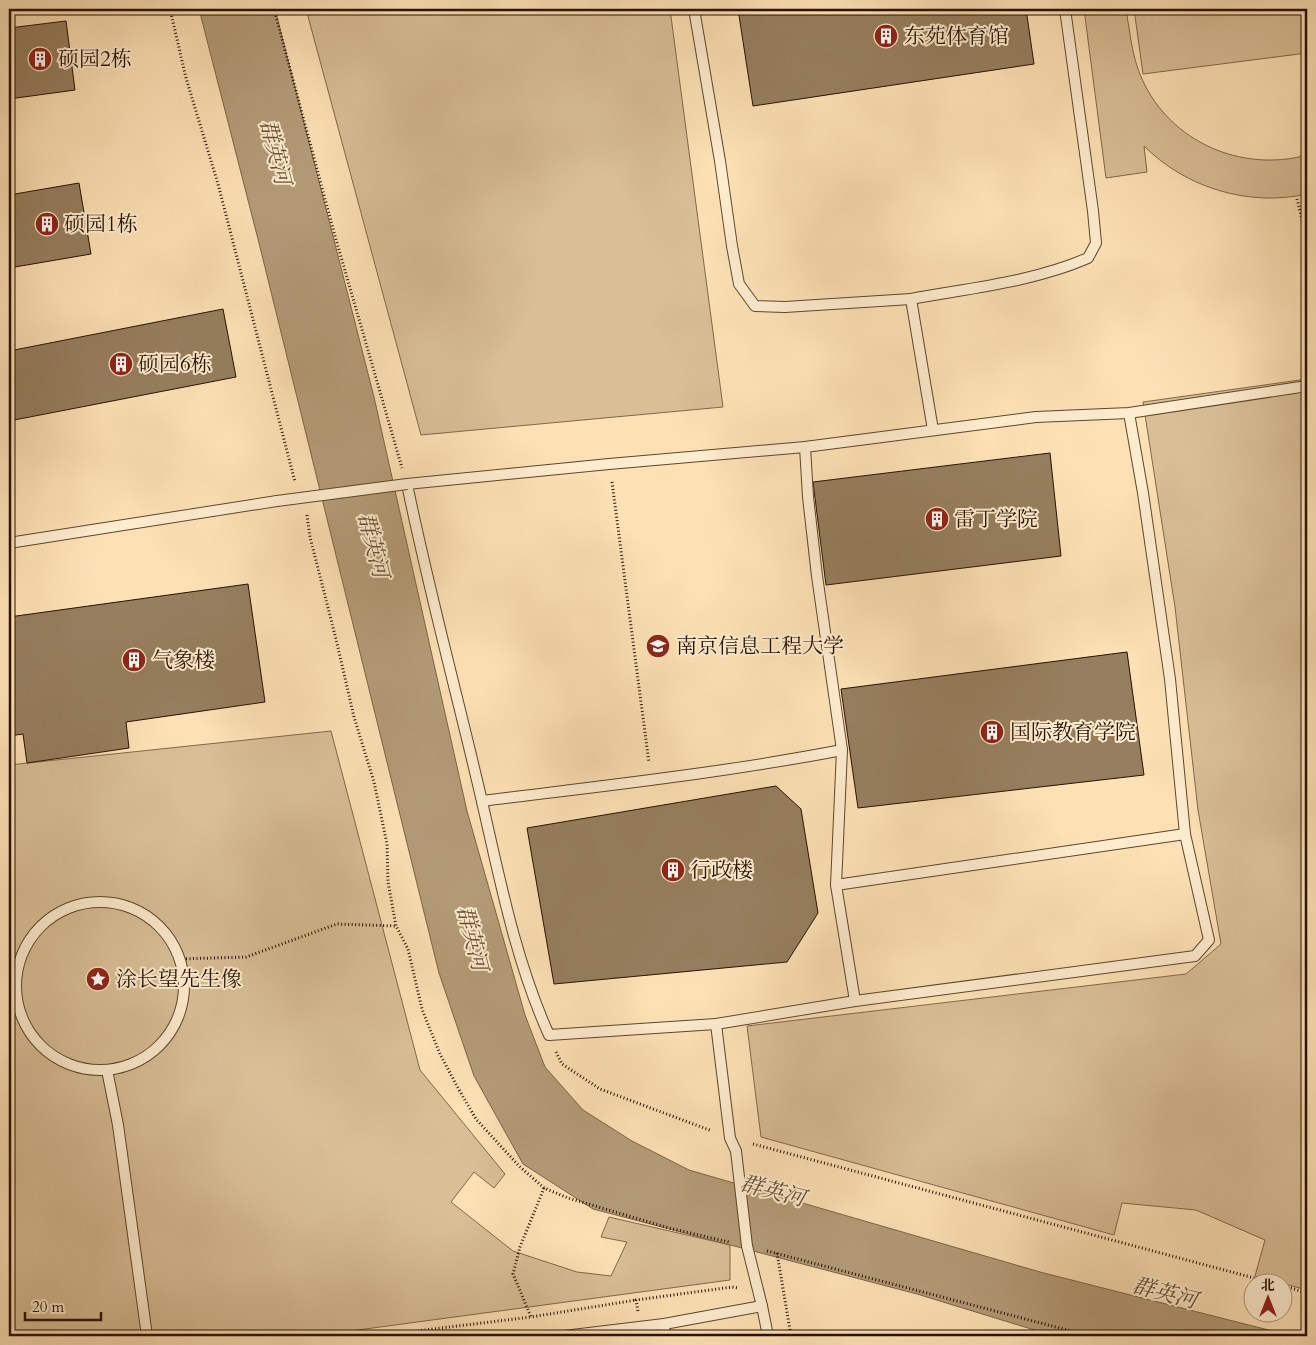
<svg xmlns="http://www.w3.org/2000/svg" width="1316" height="1345" font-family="Cardo,'Noto Serif SC',serif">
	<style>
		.green { fill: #d9be96; stroke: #80684b }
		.water { fill: #b49b77; stroke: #7c6447 }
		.building { fill: #967e5e; stroke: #271200 }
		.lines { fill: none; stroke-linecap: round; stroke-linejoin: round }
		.lane-casing { stroke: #5c462d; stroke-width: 12 }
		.path { stroke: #271200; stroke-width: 3; stroke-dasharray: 1 2.5; stroke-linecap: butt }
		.lane { stroke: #feeccf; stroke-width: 10 }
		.lane-bridge-casing { stroke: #5c462d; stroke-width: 12; stroke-linecap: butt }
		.lane-bridge { stroke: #feeccf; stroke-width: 10 }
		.labels { text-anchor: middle; stroke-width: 4; stroke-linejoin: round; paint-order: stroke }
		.poi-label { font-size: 21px; fill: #271200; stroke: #feeccf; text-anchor: start }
		.water-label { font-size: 22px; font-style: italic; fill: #665036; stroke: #feeccf }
	</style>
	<rect width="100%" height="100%" fill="#fde1b5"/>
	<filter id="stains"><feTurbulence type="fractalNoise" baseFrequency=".004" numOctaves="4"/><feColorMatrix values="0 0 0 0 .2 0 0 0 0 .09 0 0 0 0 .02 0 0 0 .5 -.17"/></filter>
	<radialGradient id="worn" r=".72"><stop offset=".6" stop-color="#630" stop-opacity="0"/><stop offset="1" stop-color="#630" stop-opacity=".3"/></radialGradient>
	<g class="green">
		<polygon points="306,9 670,9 723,407 421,435"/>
		<path d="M1084,9h42c4,24 6,48 16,70 28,63 100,94 165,76v39c-58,13 -121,-6 -163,-48l3,26 -41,6z"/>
		<polygon points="1134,9 1307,9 1307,53 1143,74"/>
		<polygon points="1307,379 1307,1290 1255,1276 1265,1240 1196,1210 1122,1203 1114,1235 761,1137 747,1026 1186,974 1221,944 1198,810 1175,607 1143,402"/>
		<polygon points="331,731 420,1070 505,1174 494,1188 474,1172 451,1202 513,1251 577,1272 611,1276 627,1242 601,1237 609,1217 730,1245 730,1280 313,1336 9,1336 9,765"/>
	</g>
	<polygon class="water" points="199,9 275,9 374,397 467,811 525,1015 545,1067 583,1110 632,1141 689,1170 1040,1272 1292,1336 1054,1336 917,1294 593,1209 523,1164 474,1076 439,973 259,243"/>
	<g class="building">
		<polygon points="738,9 1026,9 1034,64 753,106"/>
		<polygon points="66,21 75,90 9,99 9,28"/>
		<polygon points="79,183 91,254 9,268 9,195"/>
		<polygon points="223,309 236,377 9,421 9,351"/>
		<polygon points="1050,453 1061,556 826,585 813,482"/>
		<polygon points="248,584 265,702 126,722 129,748 27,763 23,734 9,736 9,617"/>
		<polygon points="1127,652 1144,775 858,808 841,689"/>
		<polygon points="776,786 801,809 818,913 787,962 554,984 527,828"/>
	</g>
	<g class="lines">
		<g class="lane-casing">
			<g id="lane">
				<polyline points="694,9 720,161 732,246 739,284 755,306 785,307 911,299"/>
				<path d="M1129,413l14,80 27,186 15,155 24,106 -14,16 -340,45 -139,23 -167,11c-37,-82 -52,-172 -73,-259 -23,-97 -49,-194 -69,-292l202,-20 196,-17 231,-30 93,-4 178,-27"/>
				<path d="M933,430l-22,-131c59,-11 122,-17 177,-41l8,-15 -3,-32 -28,-202"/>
				<polyline points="805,447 808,497 817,576 842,750 836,885 855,1001"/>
				<polyline points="9,543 277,501"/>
				<path d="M482,801c120,-15 241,-28 360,-51"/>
				<polyline points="836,885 1185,834"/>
				<circle cx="100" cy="986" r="84"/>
				<polyline points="107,1070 118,1125 147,1336"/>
				<polyline points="762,1306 768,1336"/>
				<polyline points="664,1324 665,1336"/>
				<polyline points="564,1336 664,1324 762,1306 747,1246 736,1151 730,1138 716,1024"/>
			</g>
		</g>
		<g class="path">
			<polyline points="170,9 186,78 218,184 295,482"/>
			<polyline points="274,9 335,236 402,468"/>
			<polyline points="1297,199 1307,240"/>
			<polyline points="612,482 649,763"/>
			<polyline points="307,515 310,537 336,639 354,717 374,782 387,844 388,882 396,926 408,949 422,1009 440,1054 458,1088 476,1119 519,1166 544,1188 568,1198 669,1228 729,1242"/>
			<polyline points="179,959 246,957 337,924 396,926"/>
			<polyline points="556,1052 562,1064 600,1089 712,1131"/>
			<polyline points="753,1144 1269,1282"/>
			<polyline points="544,1188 520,1247 513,1274 531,1317 636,1300"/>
			<polyline points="767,1251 1090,1336"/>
			<polyline points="777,1253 791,1336"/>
			<polyline points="1284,1286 1307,1293"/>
			<polyline points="638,1311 636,1300 732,1287 738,1288"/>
			<polyline points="376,1336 531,1317"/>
		</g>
		<use href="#lane" class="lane"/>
		<g class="lane-bridge-casing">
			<polyline id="lane-bridge" points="277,501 407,484"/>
		</g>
		<use href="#lane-bridge" class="lane-bridge"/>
	</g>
	<defs>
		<g id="building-disc" transform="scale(1.25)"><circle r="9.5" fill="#8f2418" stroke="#feeccf"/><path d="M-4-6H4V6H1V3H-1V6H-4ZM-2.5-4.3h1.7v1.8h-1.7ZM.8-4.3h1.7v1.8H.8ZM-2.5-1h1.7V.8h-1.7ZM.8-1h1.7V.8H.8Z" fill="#fff"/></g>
		<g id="university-disc" transform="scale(1.25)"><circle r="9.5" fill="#8f2418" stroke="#feeccf"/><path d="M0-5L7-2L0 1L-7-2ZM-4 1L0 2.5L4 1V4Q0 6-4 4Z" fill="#fff"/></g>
		<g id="sight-disc" transform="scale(1.25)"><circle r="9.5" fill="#8f2418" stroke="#feeccf"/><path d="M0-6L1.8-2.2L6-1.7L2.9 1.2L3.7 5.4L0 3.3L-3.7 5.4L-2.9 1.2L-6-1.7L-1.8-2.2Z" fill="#fff"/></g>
	</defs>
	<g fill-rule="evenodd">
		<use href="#building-disc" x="886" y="36"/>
		<use href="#building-disc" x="40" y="59"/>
		<use href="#building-disc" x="47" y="224"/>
		<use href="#building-disc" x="121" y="364"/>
		<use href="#building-disc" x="937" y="519"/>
		<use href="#university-disc" x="658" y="646"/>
		<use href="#building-disc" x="134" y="660"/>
		<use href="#building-disc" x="992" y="732"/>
		<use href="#building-disc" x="673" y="870"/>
		<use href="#sight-disc" x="98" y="979"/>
	</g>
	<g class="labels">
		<g class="poi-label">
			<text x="904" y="43">东苑体育馆</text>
			<text x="58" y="66">硕园2栋</text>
			<text x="64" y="231">硕园1栋</text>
			<text x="138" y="371">硕园6栋</text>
			<text x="954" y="526">雷丁学院</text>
			<text x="676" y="653">南京信息工程大学</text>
			<text x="152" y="667">气象楼</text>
			<text x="1010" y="739">国际教育学院</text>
			<text x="690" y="877">行政楼</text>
			<text x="116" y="986">涂长望先生像</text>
		</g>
		<g class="water-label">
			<text transform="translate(276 152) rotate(76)" y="8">群英河</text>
			<text transform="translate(374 545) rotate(76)" y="8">群英河</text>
			<text transform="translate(473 938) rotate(76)" y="8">群英河</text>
			<text transform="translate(773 1190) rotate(15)" y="8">群英河</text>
			<text transform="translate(1165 1292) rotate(15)" y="8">群英河</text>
		</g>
	</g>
	<rect width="1316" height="1345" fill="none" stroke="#fde1b5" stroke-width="30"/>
	<rect x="10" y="10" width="1296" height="1325" fill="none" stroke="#271200" stroke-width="2.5"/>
	<rect x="15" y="15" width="1286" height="1315" fill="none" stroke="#271200"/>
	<g transform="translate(1268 1298)"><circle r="24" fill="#feeccf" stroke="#a8957c"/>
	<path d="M0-4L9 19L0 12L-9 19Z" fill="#8f2418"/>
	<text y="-8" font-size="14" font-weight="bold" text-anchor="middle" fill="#271200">北</text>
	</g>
	<path d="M25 1312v8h76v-8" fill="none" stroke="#271200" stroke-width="2.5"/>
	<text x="32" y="1312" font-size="15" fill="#271200" stroke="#feeccf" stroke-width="4" paint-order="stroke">20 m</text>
	<rect width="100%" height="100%" filter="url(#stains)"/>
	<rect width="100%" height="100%" fill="url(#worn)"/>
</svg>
